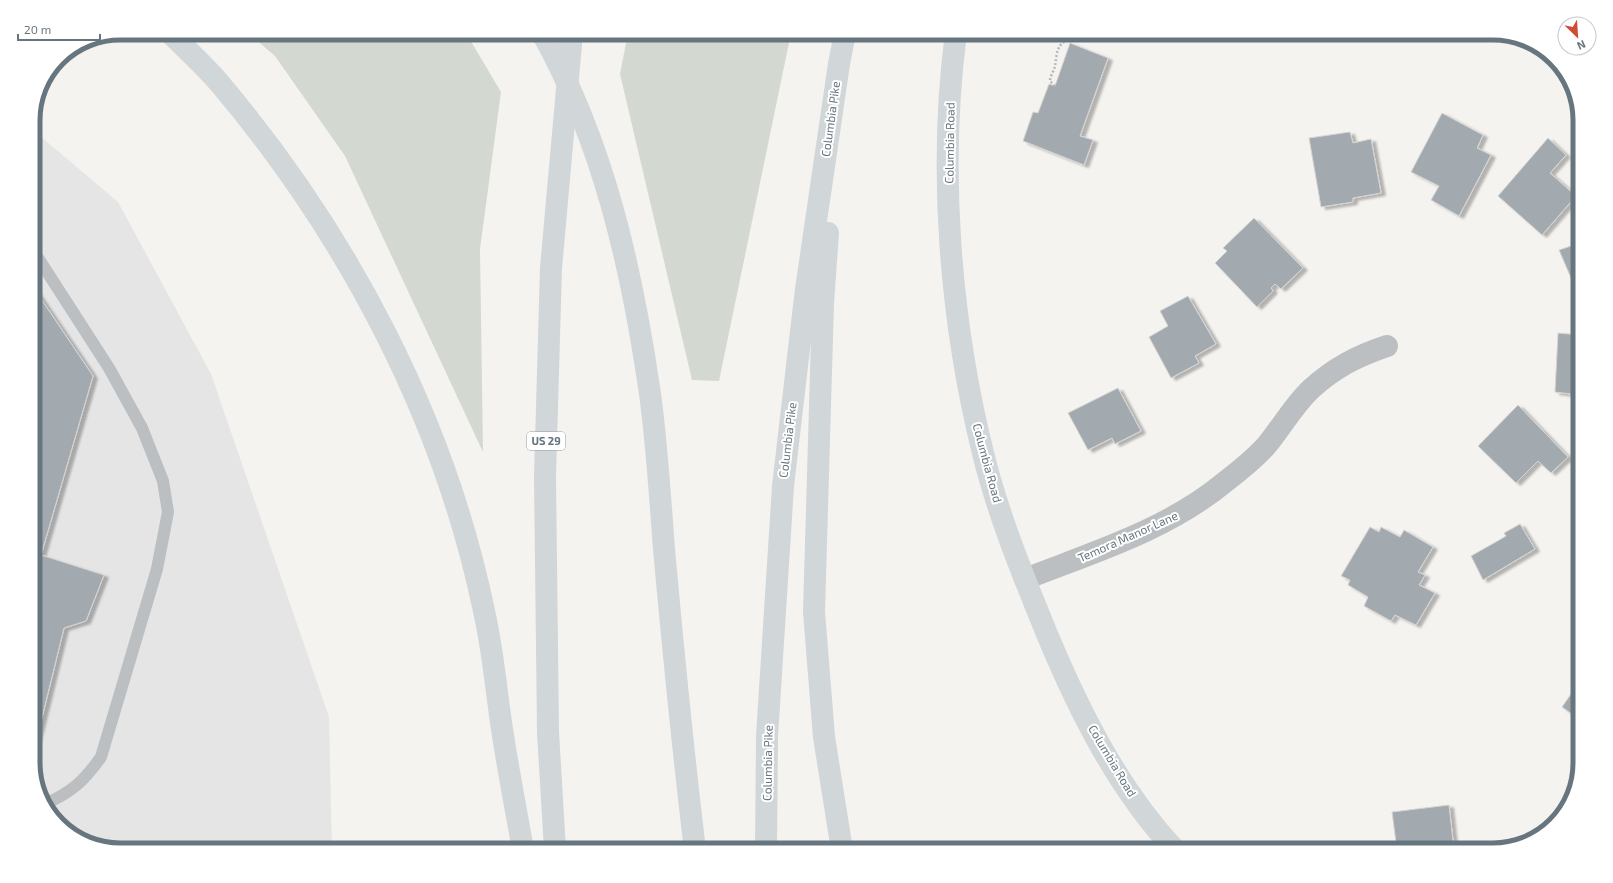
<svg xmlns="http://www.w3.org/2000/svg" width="1613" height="883" font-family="'Exo 2',sans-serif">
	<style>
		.built { fill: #e4e5e4 }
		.green { fill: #d3d8d0 }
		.building { fill: #a3aaaf; stroke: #d5d5d3; filter: url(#shadow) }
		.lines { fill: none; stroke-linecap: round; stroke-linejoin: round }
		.path { stroke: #b5b8ba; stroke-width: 2.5; stroke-dasharray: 2 2; stroke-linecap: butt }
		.lane { stroke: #bbbfc2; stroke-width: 12 }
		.street { stroke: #bbbfc2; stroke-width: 22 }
		.secondary { stroke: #d1d6d9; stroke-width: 22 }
		.highway { stroke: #d1d6d9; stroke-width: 22 }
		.labels { text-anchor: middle; stroke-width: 4; stroke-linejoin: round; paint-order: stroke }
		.shield { fill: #fff; stroke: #949ea5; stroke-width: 1 }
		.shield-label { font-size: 11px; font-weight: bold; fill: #66757e }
		.street-label { font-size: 12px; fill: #66757e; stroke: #fff }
		.rim { fill: none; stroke: #66757e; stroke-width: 5 }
	</style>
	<defs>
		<filter id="shadow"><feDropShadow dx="4.5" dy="2.5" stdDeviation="1" flood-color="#0004"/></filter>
	</defs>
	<rect width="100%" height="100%" fill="#f4f3f0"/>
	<polygon class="built" points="33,130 118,202 211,374 329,717 332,850 120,850 81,841 48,811 33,769"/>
	<g class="green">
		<polygon points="248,33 466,33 501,92 480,249 483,452 345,156 275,56"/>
		<polygon points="628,33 791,33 719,381 692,380 620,74"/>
	</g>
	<g class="building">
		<polygon points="1070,43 1108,58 1080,136 1093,140 1084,165 1023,141 1033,112 1038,113 1049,84 1055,86"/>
		<polygon points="1442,113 1483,135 1477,148 1491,155 1459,216 1431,200 1439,186 1411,172"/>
		<polygon points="1350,132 1353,143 1371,139 1381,193 1353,198 1353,202 1321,207 1309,138"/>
		<polygon points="1548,138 1566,155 1550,173 1576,196 1542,235 1498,196"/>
		<polygon points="1254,218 1303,268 1281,289 1275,284 1271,288 1273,291 1257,307 1215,263 1227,251 1223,248"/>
		<polygon points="1580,243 1580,299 1559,250"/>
		<polygon points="33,287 93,376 41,555 104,575 86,621 64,628 33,754"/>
		<polygon points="1188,296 1216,344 1195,356 1199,363 1171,378 1149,337 1168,326 1160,311"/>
		<polygon points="1558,333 1580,335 1580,395 1555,392"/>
		<polygon points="1118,388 1141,431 1115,444 1112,438 1088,450 1068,413"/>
		<polygon points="1518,405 1568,457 1551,473 1538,461 1516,483 1478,446"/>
		<polygon points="1520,524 1535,549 1483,580 1471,556 1501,539 1506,536 1504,533"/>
		<polygon points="1370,527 1379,532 1381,527 1400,537 1404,530 1433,547 1418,572 1425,575 1419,585 1435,593 1416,625 1395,615 1391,621 1364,606 1368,597 1348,585 1350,580 1341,576"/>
		<polygon points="1580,681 1580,720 1562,707"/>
		<polygon points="1449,805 1454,850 1397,850 1392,812"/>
	</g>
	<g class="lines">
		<path class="path" d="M1055,86l-5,-5c0,-5 4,-10 5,-15 1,-5 1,-11 3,-16 4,-13 19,-12 30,-11"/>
		<path class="lane" d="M33,250l76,118 33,60 21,53 5,31 -11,57 -56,188c-17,24 -29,35 -56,47"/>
		<path class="street" d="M1025,579c69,-27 142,-49 200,-97 13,-10 30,-24 41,-36 15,-18 28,-41 45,-57 23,-21 46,-33 76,-43"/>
		<path class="secondary" d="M956,33c-18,136 -6,287 27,420 15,62 40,122 64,181 32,77 71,155 128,216"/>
		<g class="highway">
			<path d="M170,33c17,17 36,34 51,52 127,151 223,333 263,526 9,39 12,79 18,118 6,40 14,81 21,121"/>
			<path d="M542,33c62,111 90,236 108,361 7,51 10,103 14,155 9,100 19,201 31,301"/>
			<polyline points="828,233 823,303 814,612 824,737 842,850"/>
			<polyline points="555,850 548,732 545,476 551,268 572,33"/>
			<polyline points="766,850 767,736 783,486 806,289 839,64 845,33"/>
		</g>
	</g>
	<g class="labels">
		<rect class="shield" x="527" y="432" width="38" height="18" rx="3"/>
		<g class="shield-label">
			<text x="546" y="445">US 29</text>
		</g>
		<g class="street-label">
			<text transform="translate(831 119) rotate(-82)" y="4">Columbia Pike</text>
			<text transform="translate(950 143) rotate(-89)" y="4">Columbia Road</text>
			<text transform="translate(788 440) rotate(-83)" y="4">Columbia Pike</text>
			<text transform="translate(987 463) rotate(75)" y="4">Columbia Road</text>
			<text transform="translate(1128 537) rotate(-24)" y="4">Temora Manor Lane</text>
			<text transform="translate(1112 761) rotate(59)" y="4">Columbia Road</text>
			<text transform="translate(768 763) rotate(-89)" y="4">Columbia Pike</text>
		</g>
	</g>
	<path d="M0 0H1613V883H0ZM120 40H1493A80 80 0 0 1 1573 120V763A80 80 0 0 1 1493 843H120A80 80 0 0 1 40 763V120A80 80 0 0 1 120 40Z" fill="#fff" fill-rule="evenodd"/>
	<path class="rim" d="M120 40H1493A80 80 0 0 1 1573 120V763A80 80 0 0 1 1493 843H120A80 80 0 0 1 40 763V120A80 80 0 0 1 120 40Z"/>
	<g transform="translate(1577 36) rotate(155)"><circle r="19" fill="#ffffff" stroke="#c2c8cb"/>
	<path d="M0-3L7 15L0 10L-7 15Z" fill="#cf4d35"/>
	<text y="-6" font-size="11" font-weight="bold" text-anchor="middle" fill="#66757e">N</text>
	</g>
	<path d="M18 34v6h82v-6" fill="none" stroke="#66757e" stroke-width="2"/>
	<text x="24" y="34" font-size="12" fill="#66757e" stroke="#ffffff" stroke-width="3" paint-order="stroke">20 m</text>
</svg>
